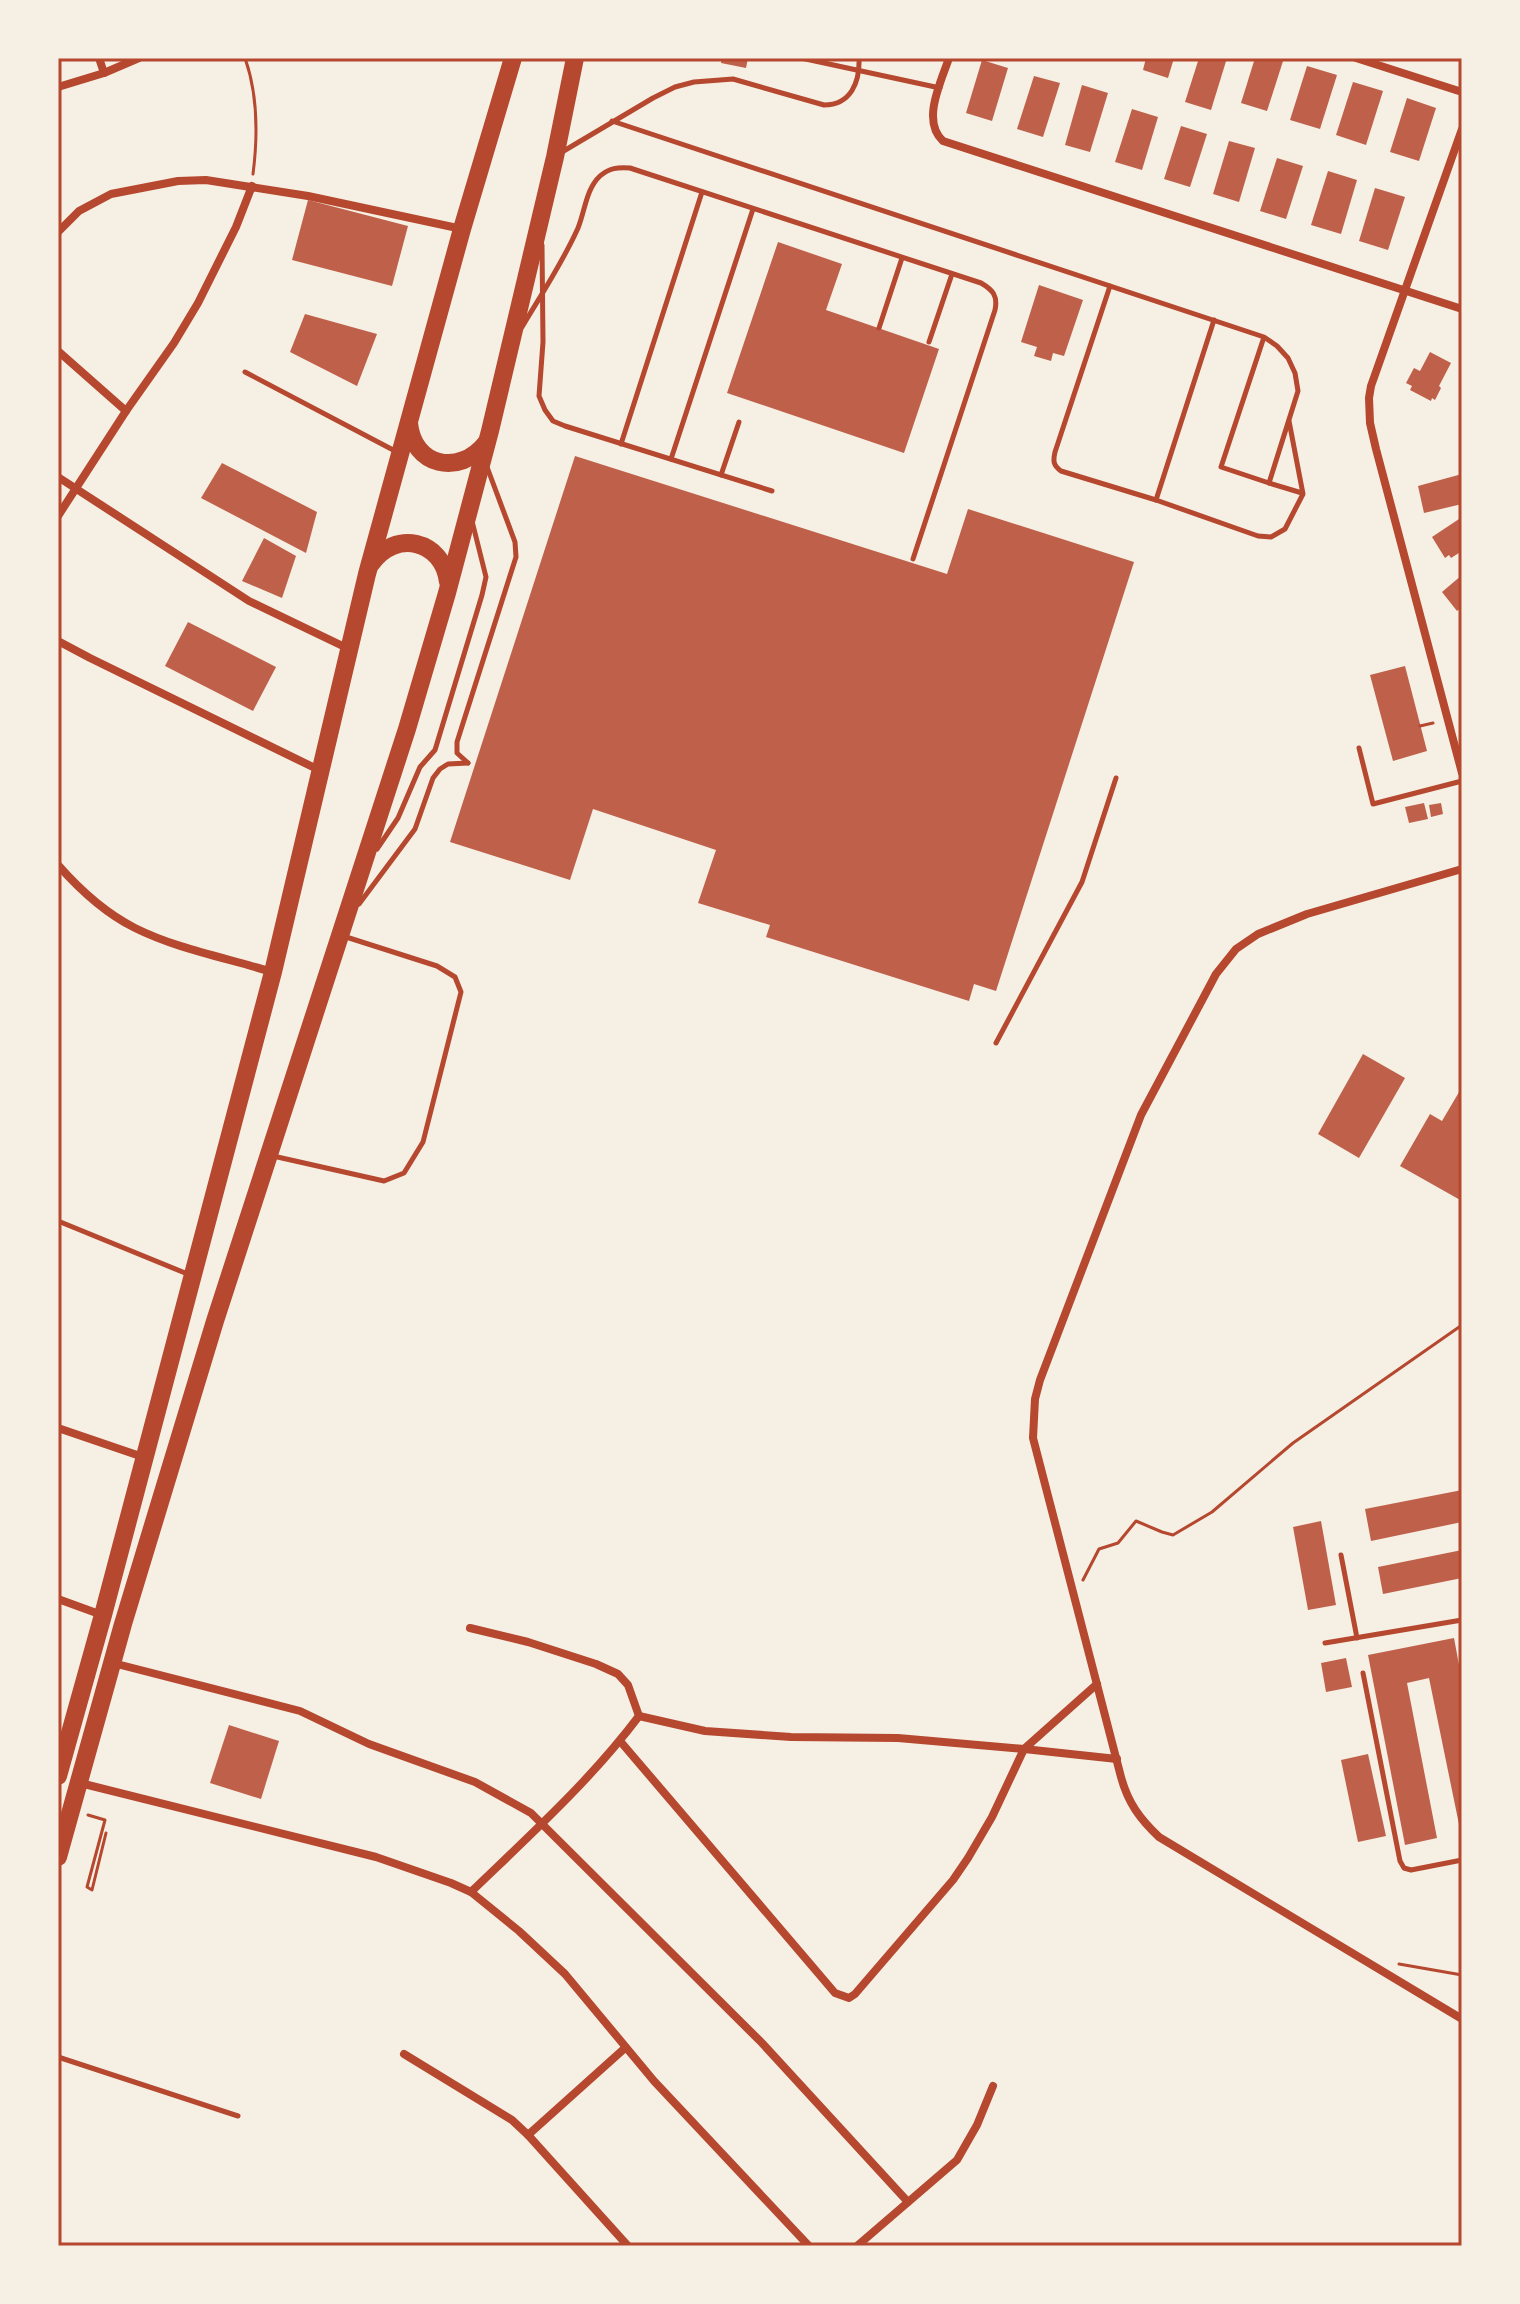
<svg xmlns="http://www.w3.org/2000/svg" width="1520" height="2304" font-family="Poppins,sans-serif">
	<style>
		.building { fill: #bf614a }
		.lines { fill: none; stroke-linecap: round; stroke-linejoin: round }
		.path { stroke: #b5482f; stroke-width: 3 }
		.service { stroke: #b5482f; stroke-width: 5 }
		.minor { stroke: #b5482f; stroke-width: 8 }
		.trunk { stroke: #b5482f; stroke-width: 18 }
		.neatline { fill: none; stroke: #b5482f; stroke-width: 3 }
	</style>
	<rect width="100%" height="100%" fill="#f6efe4"/>
	<g class="building">
		<polygon points="722,58 748,58 746,68 721,63"/>
		<polygon points="1146,58 1174,58 1168,78 1143,70"/>
		<polygon points="1199,58 1227,58 1211,110 1185,102"/>
		<polygon points="1255,58 1284,58 1267,111 1241,103"/>
		<polygon points="982,60 1008,68 992,121 966,113"/>
		<polygon points="1307,66 1337,75 1320,129 1290,120"/>
		<polygon points="1034,76 1060,83 1043,137 1017,129"/>
		<polygon points="1353,82 1383,91 1366,145 1336,135"/>
		<polygon points="1082,85 1108,93 1090,152 1065,145"/>
		<polygon points="1407,98 1436,108 1419,161 1390,152"/>
		<polygon points="1132,109 1158,117 1142,170 1115,162"/>
		<polygon points="1181,126 1207,134 1190,187 1164,179"/>
		<polygon points="1229,141 1255,148 1239,202 1213,194"/>
		<polygon points="1277,158 1303,166 1286,219 1260,211"/>
		<polygon points="1328,171 1357,180 1341,234 1311,225"/>
		<polygon points="1375,188 1405,197 1388,250 1359,241"/>
		<polygon points="308,200 408,226 392,286 292,260"/>
		<polygon points="778,242 842,264 826,310 939,349 904,453 727,393"/>
		<polygon points="1039,285 1083,300 1064,356 1053,353 1051,361 1034,356 1037,347 1021,342"/>
		<polygon points="305,314 377,334 357,386 290,352"/>
		<polygon points="1430,352 1451,363 1439,386 1441,388 1435,400 1432,398 1431,401 1410,390 1412,386 1406,383 1414,368 1420,371"/>
		<polygon points="575,456 947,574 968,509 1134,562 996,991 974,984 969,1001 766,937 770,925 698,903 716,850 593,809 570,880 450,842"/>
		<polygon points="222,463 317,512 306,553 201,498"/>
		<polygon points="1462,474 1462,504 1424,513 1418,486"/>
		<polygon points="1462,517 1462,551 1451,558 1449,555 1445,558 1432,537"/>
		<polygon points="264,538 296,556 282,598 242,581"/>
		<polygon points="1462,575 1462,607 1457,611 1442,592"/>
		<polygon points="188,622 276,667 253,711 165,666"/>
		<polygon points="1405,666 1427,751 1393,761 1370,675"/>
		<polygon points="1424,803 1428,819 1409,823 1405,807"/>
		<polygon points="1441,803 1443,814 1431,817 1429,805"/>
		<polygon points="1363,1054 1405,1078 1359,1158 1318,1134"/>
		<polygon points="1462,1087 1462,1201 1400,1166 1430,1114 1442,1121"/>
		<polygon points="1462,1490 1462,1522 1371,1541 1365,1509"/>
		<polygon points="1321,1521 1336,1605 1308,1610 1293,1527"/>
		<polygon points="1462,1550 1462,1578 1383,1594 1378,1567"/>
		<polygon points="1454,1638 1462,1681 1462,1839 1429,1678 1407,1683 1437,1838 1405,1845 1368,1655"/>
		<polygon points="1346,1658 1352,1687 1326,1692 1321,1663"/>
		<polygon points="229,1725 279,1741 261,1799 210,1783"/>
		<polygon points="1368,1754 1386,1836 1358,1842 1341,1760"/>
	</g>
	<g class="lines">
		<g class="path">
			<path d="M245,58c13,37 13,77 8,116"/>
			<polyline points="1420,726 1433,723"/>
			<polyline points="1083,1580 1099,1549 1118,1543 1136,1521 1162,1532 1173,1535 1212,1512 1293,1443 1462,1325"/>
			<polyline points="88,1815 105,1820 87,1887 92,1890 106,1833"/>
			<polyline points="1399,1964 1462,1975"/>
		</g>
		<g class="service">
			<polyline points="801,58 940,88"/>
			<polyline points="612,121 1264,337 1277,346 1288,358 1295,373 1298,391 1269,483 1221,467 1264,337"/>
			<path d="M562,152l91,-54 22,-11 19,-5 39,-3 91,26c27,0 36,-23 35,-47"/>
			<polyline points="542,245 543,342 539,396 545,410 553,421 565,426 772,491"/>
			<path d="M1110,286l-55,166c-2,9 -2,13 6,19l95,29 102,36 13,1 14,-8 18,-35 -14,-73"/>
			<path d="M522,327c19,-32 41,-65 56,-99 7,-17 8,-39 22,-52 9,-8 18,-9 30,-8l351,115c12,7 17,13 14,27l-82,249"/>
			<polyline points="879,328 902,258"/>
			<polyline points="929,342 952,274"/>
			<polyline points="245,372 397,452"/>
			<polyline points="621,444 702,192"/>
			<polyline points="671,459 753,209"/>
			<polyline points="721,475 739,422"/>
			<polyline points="1269,483 1302,493"/>
			<polyline points="1156,500 1214,320"/>
			<polyline points="1359,748 1373,804 1462,781"/>
			<polyline points="468,763 457,753 457,742 516,557 515,542 487,467"/>
			<polyline points="377,849 398,818 420,767 435,750 482,595 486,577 472,521"/>
			<polyline points="359,904 415,829 433,778 440,769 448,764 468,763"/>
			<polyline points="996,1043 1082,882 1116,778"/>
			<polyline points="273,1156 384,1181 404,1173 423,1142 461,992 455,977 437,966 343,936"/>
			<polyline points="58,1221 190,1275"/>
			<polyline points="1341,1555 1357,1638"/>
			<polyline points="1325,1643 1462,1620"/>
			<polyline points="1363,1673 1400,1861 1404,1868 1411,1870 1462,1860"/>
			<polyline points="58,2057 238,2116"/>
		</g>
		<g class="minor">
			<polyline points="99,58 104,73"/>
			<path d="M949,58c-8,24 -28,63 -6,83l519,168"/>
			<polyline points="1356,58 1462,92"/>
			<polyline points="58,87 104,73 139,58"/>
			<polyline points="1462,129 1371,386 1369,398 1370,423 1376,449 1462,773"/>
			<polyline points="58,232 79,211 111,194 178,181 206,180 308,196 462,229"/>
			<polyline points="58,351 126,411"/>
			<polyline points="58,477 249,601 349,649"/>
			<polyline points="58,516 126,411 174,343 198,303 236,227 252,186"/>
			<polyline points="58,641 90,658 319,770"/>
			<path d="M58,865c22,25 47,48 77,63 42,21 92,30 137,44"/>
			<path d="M1462,869l-155,45 -49,20 -22,15 -20,25 -75,141 -101,265 -5,19 -2,39 88,339c7,26 19,42 38,60l303,182"/>
			<polyline points="58,1428 143,1457"/>
			<polyline points="58,1599 102,1615"/>
			<polyline points="470,1628 528,1642 596,1664 618,1674 628,1685 639,1716"/>
			<polyline points="113,1663 300,1711 369,1744 475,1782 531,1813 762,2043 908,2202"/>
			<polyline points="639,1716 705,1731 791,1737 898,1738 1024,1749 1117,1759"/>
			<polyline points="620,1741 835,1993 849,1998 855,1994 953,1880 968,1858 992,1817 1024,1749 1097,1684"/>
			<polyline points="80,1783 376,1857 451,1883 471,1892 519,1931 565,1974 654,2081 809,2246"/>
			<path d="M471,1892c58,-56 119,-111 168,-176"/>
			<polyline points="404,2054 512,2120 528,2135 628,2246"/>
			<polyline points="528,2135 625,2048"/>
			<polyline points="857,2246 957,2160 977,2125 993,2086"/>
		</g>
		<g class="trunk">
			<path d="M409,423c4,43 50,54 77,20"/>
			<path d="M371,564c24,-35 72,-24 77,18"/>
			<polyline points="58,1776 103,1615 273,972 367,574 462,229 513,58"/>
			<polyline points="58,1857 123,1624 215,1321 407,729 447,593 490,431 555,157 575,58"/>
		</g>
	</g>
	<rect width="1520" height="2304" fill="none" stroke="#f6efe4" stroke-width="120"/>
	<rect x="60" y="60" width="1400" height="2184" class="neatline"/>
</svg>
